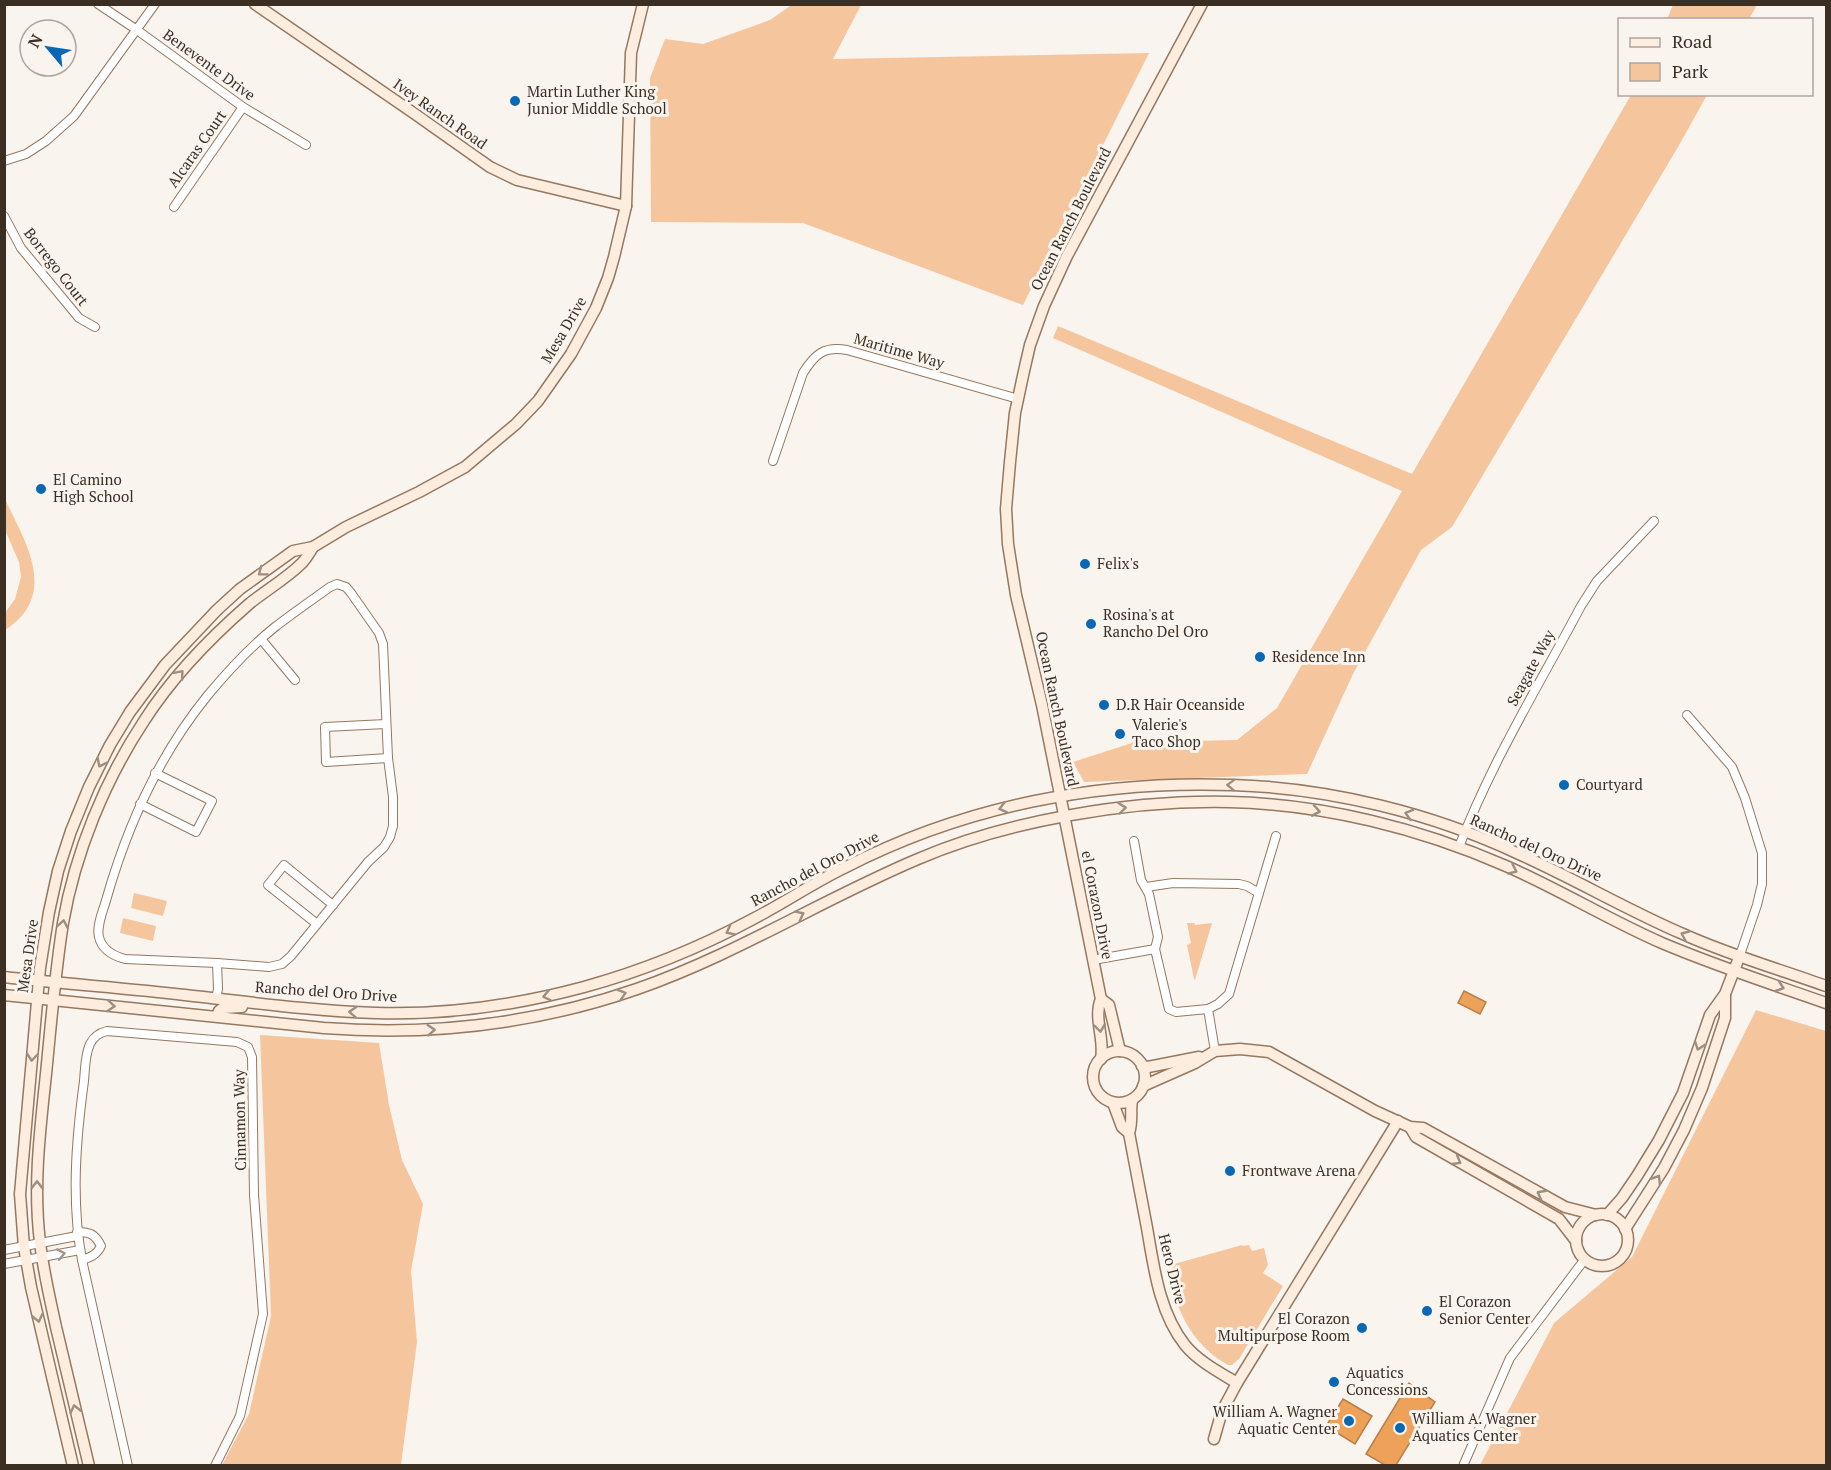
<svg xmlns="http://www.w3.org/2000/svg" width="1831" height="1470" font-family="'PT Serif',serif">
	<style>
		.green { fill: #f5c69e }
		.water { fill: #eea159; stroke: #b87f49; stroke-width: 1.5 }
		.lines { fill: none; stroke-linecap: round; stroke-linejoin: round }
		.street-casing { stroke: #947860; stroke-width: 10 }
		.secondary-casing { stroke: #947860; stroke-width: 13 }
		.street { stroke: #fff; stroke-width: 8 }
		.secondary { stroke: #fdedde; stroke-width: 10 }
		.oneway { stroke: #9c8e81 }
		.oneway2 { stroke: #9d9792 }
		.poi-dot { fill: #0967b4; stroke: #faf4ef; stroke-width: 2 }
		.labels { text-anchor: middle; stroke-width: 6; stroke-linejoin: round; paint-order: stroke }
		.street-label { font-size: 15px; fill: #3b2f24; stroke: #faf4ef }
		.poi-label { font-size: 15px; fill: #3b2f24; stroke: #faf4ef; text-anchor: start }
	</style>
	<rect width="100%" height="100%" fill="#faf4ef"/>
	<g class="green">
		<polygon points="793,4 861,5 833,59 1149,53 1023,305 803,223 651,222 650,78 665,39 703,44 770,20"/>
		<polygon points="1673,5 1673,4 1757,5 1749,19 1667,19"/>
		<polygon points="1631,95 1707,95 1678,147 1452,527 1421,550 1353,674 1307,774 1084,782 1073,762 1135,742 1237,740 1277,708 1402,491 1053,338 1058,326 1412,474"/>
		<path d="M5,499c20,43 55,95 0,131v-17l10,-14 6,-22 -2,-15 -14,-32z"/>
		<polygon points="134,893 167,901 163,916 131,908"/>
		<polygon points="123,918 156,926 153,941 120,933"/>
		<polygon points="1187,923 1194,923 1195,925 1212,923 1195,980 1194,979 1187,945 1191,943"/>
		<polygon points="1756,1010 1826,1031 1826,1465 1480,1465 1554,1323 1632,1257"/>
		<polygon points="260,1035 379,1043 389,1105 402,1160 423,1204 411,1271 417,1342 401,1465 222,1465 249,1414 271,1316"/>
		<path d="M1242,1245l1,1 6,-1 3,6 12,-3 4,17 -5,8 20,13 -44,73 -7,6h-4c-38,-21 -53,-58 -61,-99z"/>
	</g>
	<g class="water">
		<polygon points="1464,991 1486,1002 1480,1014 1458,1003"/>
		<polygon points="1409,1383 1435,1402 1396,1465 1385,1465 1366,1454"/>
		<polygon points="1343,1399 1372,1416 1355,1444 1326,1426"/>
	</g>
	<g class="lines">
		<g class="street-casing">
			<g id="street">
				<polyline points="98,4 137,30 243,107 306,145"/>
				<polyline points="4,161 26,154 46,141 74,116 155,4"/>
				<polyline points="174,207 243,107"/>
				<polyline points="4,216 21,248 79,318 95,327"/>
				<path d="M773,461l30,-88c12,-19 21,-27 44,-23l171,49"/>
				<path d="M337,584l9,3 5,6 28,40 4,11 5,114 5,39v29l-3,11 -6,10 -16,15 -77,94 -9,8 -13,3 -52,-4 -92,-4c-11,-3 -23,-9 -26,-22 -3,-12 5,-28 8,-40 21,-73 52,-142 101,-202 20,-24 42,-48 67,-68 18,-14 37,-27 55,-40z"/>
				<polyline points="261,639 295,680"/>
				<polyline points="1687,715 1732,767 1745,798 1762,853 1762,884 1757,905 1740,955"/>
				<polyline points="386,724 325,727 326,762 388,758"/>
				<polyline points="140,804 196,832 212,801 155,773"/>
				<polyline points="1134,841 1141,880 1149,894 1158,937 1155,949"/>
				<path d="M1459,847c32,-84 80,-162 122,-241l16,-25 57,-60"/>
				<polyline points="1146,887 1173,883 1239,884 1247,886 1259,893 1229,994 1218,1004 1208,1009 1215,1051"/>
				<polyline points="1259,893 1276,836"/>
				<polyline points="317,924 268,885 284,865 333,905"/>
				<polyline points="1093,960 1155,949 1169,1009 1176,1012 1208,1009"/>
				<polyline points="216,999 218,989 217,963"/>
				<path d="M77,1232c13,0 18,2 24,14 -4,9 -11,11 -19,14"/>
				<polyline points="4,1250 77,1236"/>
				<polyline points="4,1264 80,1250"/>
				<path d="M128,1466l-46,-206c-11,-59 -6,-120 2,-179 1,-11 1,-27 6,-37 4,-8 9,-11 17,-13l130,11 11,5 4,10 2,138 9,119 -23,102 -25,50"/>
				<polyline points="1463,1466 1510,1358 1585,1259"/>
			</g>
		</g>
		<g class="secondary-casing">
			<g id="secondary">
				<polyline points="255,4 415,114 490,167 517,180 626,206"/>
				<path d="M4,977c61,7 121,11 181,18 64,7 127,16 191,18 69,2 141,-8 208,-26 58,-16 115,-39 169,-68 31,-16 60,-36 91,-51 120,-62 254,-88 389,-83 97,3 198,28 286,69 56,25 108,56 164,80 46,21 96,35 143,52"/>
				<path d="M4,995l320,33c106,8 212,-4 313,-39 98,-34 186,-90 281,-130 91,-39 212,-59 311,-57 94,2 190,26 277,64 53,23 103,54 156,77 54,23 110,41 164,60"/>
				<polyline points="1101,999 1109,1005 1120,1051"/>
				<polyline points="217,1016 219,1011 223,1008 242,1007"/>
				<circle cx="1119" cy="1077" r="26"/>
				<path d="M1101,1059c4,-20 -8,-41 0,-60l-59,-294 -26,-110 -8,-51 -2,-35 4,-47 5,-49 9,-42 6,-26 14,-39 23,-50 135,-252"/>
				<polyline points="1142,1066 1148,1067 1199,1057"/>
				<polyline points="1143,1086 1195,1063 1215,1051 1240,1049 1269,1052 1375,1111 1410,1127 1423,1128 1565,1207 1596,1215"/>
				<path d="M1132,1100c-2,11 1,22 -3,33 6,32 12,63 18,95 7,40 12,84 38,117 13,16 34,27 52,38"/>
				<polyline points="1113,1103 1122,1127 1129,1133"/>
				<polyline points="1410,1127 1416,1137 1559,1219 1576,1241"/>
				<circle cx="1602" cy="1240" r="26"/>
				<polyline points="1607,1215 1622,1198 1637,1176 1659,1140 1683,1093 1710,1015 1725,994 1740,955"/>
				<polyline points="1625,1229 1664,1168 1684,1130 1702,1088 1725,1018 1725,995"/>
				<polyline points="1214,1439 1222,1411 1237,1383 1398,1121"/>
				<polyline points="73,1466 31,1287 24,1247 20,1194 40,968 49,912 58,871 71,831 89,787 110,745 130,712 165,665 217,610 240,589 293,551 313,547 346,527 419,492 465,467 516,424 538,401 571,354 596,308 608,278 614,257 626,206 631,53 643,4"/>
				<path d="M89,1466c-11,-47 -22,-93 -33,-139 -6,-28 -13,-57 -16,-85 -7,-56 0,-112 6,-168 5,-50 9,-101 17,-151 12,-70 42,-143 81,-202 28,-44 66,-83 105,-117 17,-14 37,-25 53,-41 4,-4 8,-11 11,-16"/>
			</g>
		</g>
		<use href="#street" class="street"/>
		<use href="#secondary" class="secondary"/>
	</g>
	<defs><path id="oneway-chevron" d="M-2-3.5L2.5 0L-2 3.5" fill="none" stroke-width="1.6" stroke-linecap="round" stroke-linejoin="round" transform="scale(1.5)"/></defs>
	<g class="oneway">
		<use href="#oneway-chevron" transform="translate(262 572) rotate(143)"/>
		<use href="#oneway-chevron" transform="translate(180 674) rotate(-50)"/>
		<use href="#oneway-chevron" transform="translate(101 763) rotate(117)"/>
		<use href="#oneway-chevron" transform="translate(1231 785) rotate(-178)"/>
		<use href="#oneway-chevron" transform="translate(1003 808) rotate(166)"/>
		<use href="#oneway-chevron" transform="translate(1122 808) rotate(-6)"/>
		<use href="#oneway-chevron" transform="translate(1316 811) rotate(10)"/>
		<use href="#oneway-chevron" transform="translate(1409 814) rotate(-164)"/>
		<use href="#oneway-chevron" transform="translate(1513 870) rotate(25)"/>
		<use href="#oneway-chevron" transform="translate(800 915) rotate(-27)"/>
		<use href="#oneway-chevron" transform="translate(63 924) rotate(-80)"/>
		<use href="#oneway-chevron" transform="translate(730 931) rotate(153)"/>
		<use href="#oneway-chevron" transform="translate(1685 935) rotate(-157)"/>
		<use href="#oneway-chevron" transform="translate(1780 987) rotate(19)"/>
		<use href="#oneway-chevron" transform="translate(622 994) rotate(-17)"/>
		<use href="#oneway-chevron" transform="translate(547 996) rotate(168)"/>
		<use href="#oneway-chevron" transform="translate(111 1006) rotate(5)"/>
		<use href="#oneway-chevron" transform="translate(353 1012) rotate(-177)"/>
		<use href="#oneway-chevron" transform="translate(1100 1028) rotate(83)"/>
		<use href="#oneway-chevron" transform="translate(431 1030) rotate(-4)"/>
		<use href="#oneway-chevron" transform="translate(1699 1046) rotate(109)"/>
		<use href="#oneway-chevron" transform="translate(32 1057) rotate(95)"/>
		<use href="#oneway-chevron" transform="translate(1457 1161) rotate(30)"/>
		<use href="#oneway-chevron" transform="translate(1657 1179) rotate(-58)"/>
		<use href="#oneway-chevron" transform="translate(37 1185) rotate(-89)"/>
		<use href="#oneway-chevron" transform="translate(1541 1194) rotate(-152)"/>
		<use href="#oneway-chevron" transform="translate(38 1318) rotate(77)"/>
		<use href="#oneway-chevron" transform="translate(75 1409) rotate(-103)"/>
	</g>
	<use class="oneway2" href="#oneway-chevron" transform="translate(61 1254) rotate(-11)"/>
	<g class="poi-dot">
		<circle cx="515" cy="101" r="6"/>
		<circle cx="41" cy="489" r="6"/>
		<circle cx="1085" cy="564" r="6"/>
		<circle cx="1091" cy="624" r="6"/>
		<circle cx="1260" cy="657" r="6"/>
		<circle cx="1104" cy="705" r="6"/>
		<circle cx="1120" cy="734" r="6"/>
		<circle cx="1564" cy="785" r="6"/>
		<circle cx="1230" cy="1171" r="6"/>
		<circle cx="1427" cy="1311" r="6"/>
		<circle cx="1362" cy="1328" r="6"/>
		<circle cx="1334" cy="1382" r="6"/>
		<circle cx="1349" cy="1421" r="6"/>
		<circle cx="1400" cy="1428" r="6"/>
	</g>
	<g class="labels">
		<g class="street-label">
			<text transform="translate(209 65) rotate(36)" y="5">Benevente Drive</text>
			<text transform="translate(440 114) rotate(35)" y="5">Ivey Ranch Road</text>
			<text transform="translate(197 149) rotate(-55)" y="5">Alcaras Court</text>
			<text transform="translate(1071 219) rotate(-63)" y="5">Ocean Ranch Boulevard</text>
			<text transform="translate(56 267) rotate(52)" y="5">Borrego Court</text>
			<text transform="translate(564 330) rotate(-60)" y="5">Mesa Drive</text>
			<text transform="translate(899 351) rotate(16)" y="5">Maritime Way</text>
			<text transform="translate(1531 668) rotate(-62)" y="5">Seagate Way</text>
			<text transform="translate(1057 709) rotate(78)" y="5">Ocean Ranch Boulevard</text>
			<text transform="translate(1536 848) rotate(24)" y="5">Rancho del Oro Drive</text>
			<text transform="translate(815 869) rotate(-28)" y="5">Rancho del Oro Drive</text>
			<text transform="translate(1097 905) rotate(79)" y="5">el Corazon Drive</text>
			<text transform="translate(28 956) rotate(-82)" y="5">Mesa Drive</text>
			<text transform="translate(326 992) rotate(4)" y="5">Rancho del Oro Drive</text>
			<text transform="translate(240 1120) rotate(-91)" y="5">Cinnamon Way</text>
			<text transform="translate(1172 1269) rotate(76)" y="5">Hero Drive</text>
		</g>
		<g class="poi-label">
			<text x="527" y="97">Martin Luther King<tspan x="527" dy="17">Junior Middle School</tspan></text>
			<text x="53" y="485">El Camino<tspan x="53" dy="17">High School</tspan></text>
			<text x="1097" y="569">Felix's</text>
			<text x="1103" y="620">Rosina's at<tspan x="1103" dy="17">Rancho Del Oro</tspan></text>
			<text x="1272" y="662">Residence Inn</text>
			<text x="1116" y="710">D.R Hair Oceanside</text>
			<text x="1132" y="730">Valerie's<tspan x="1132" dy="17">Taco Shop</tspan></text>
			<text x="1576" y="790">Courtyard</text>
			<text x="1242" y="1176">Frontwave Arena</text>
			<text x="1439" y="1307">El Corazon<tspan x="1439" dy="17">Senior Center</tspan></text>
			<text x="1350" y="1324" text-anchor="end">El Corazon<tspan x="1350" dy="17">Multipurpose Room</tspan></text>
			<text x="1346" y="1378">Aquatics<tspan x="1346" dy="17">Concessions</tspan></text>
			<text x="1337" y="1417" text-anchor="end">William A. Wagner<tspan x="1337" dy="17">Aquatic Center</tspan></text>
			<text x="1412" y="1424">William A. Wagner<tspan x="1412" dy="17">Aquatics Center</tspan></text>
		</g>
	</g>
	<rect width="1831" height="1470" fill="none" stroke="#3b2f24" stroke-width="12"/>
	<rect x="1618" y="18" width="195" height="78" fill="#faf4ef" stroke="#aea59e" stroke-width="1.5"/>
	<rect x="1630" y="38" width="30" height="9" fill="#fdedde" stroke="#aea59e" stroke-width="1.5"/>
	<text x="1672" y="48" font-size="18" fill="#3b2f24">Road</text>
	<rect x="1630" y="63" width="30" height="18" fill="#f5c69e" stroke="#aea59e" stroke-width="1.5"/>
	<text x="1672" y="78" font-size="18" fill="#3b2f24">Park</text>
	<g transform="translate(48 48) rotate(299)"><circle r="28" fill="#faf4ef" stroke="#aea59e" stroke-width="1.5"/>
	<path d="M0-4.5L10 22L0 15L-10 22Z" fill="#0967b4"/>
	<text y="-9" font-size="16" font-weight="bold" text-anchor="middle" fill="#3b2f24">N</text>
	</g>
</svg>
